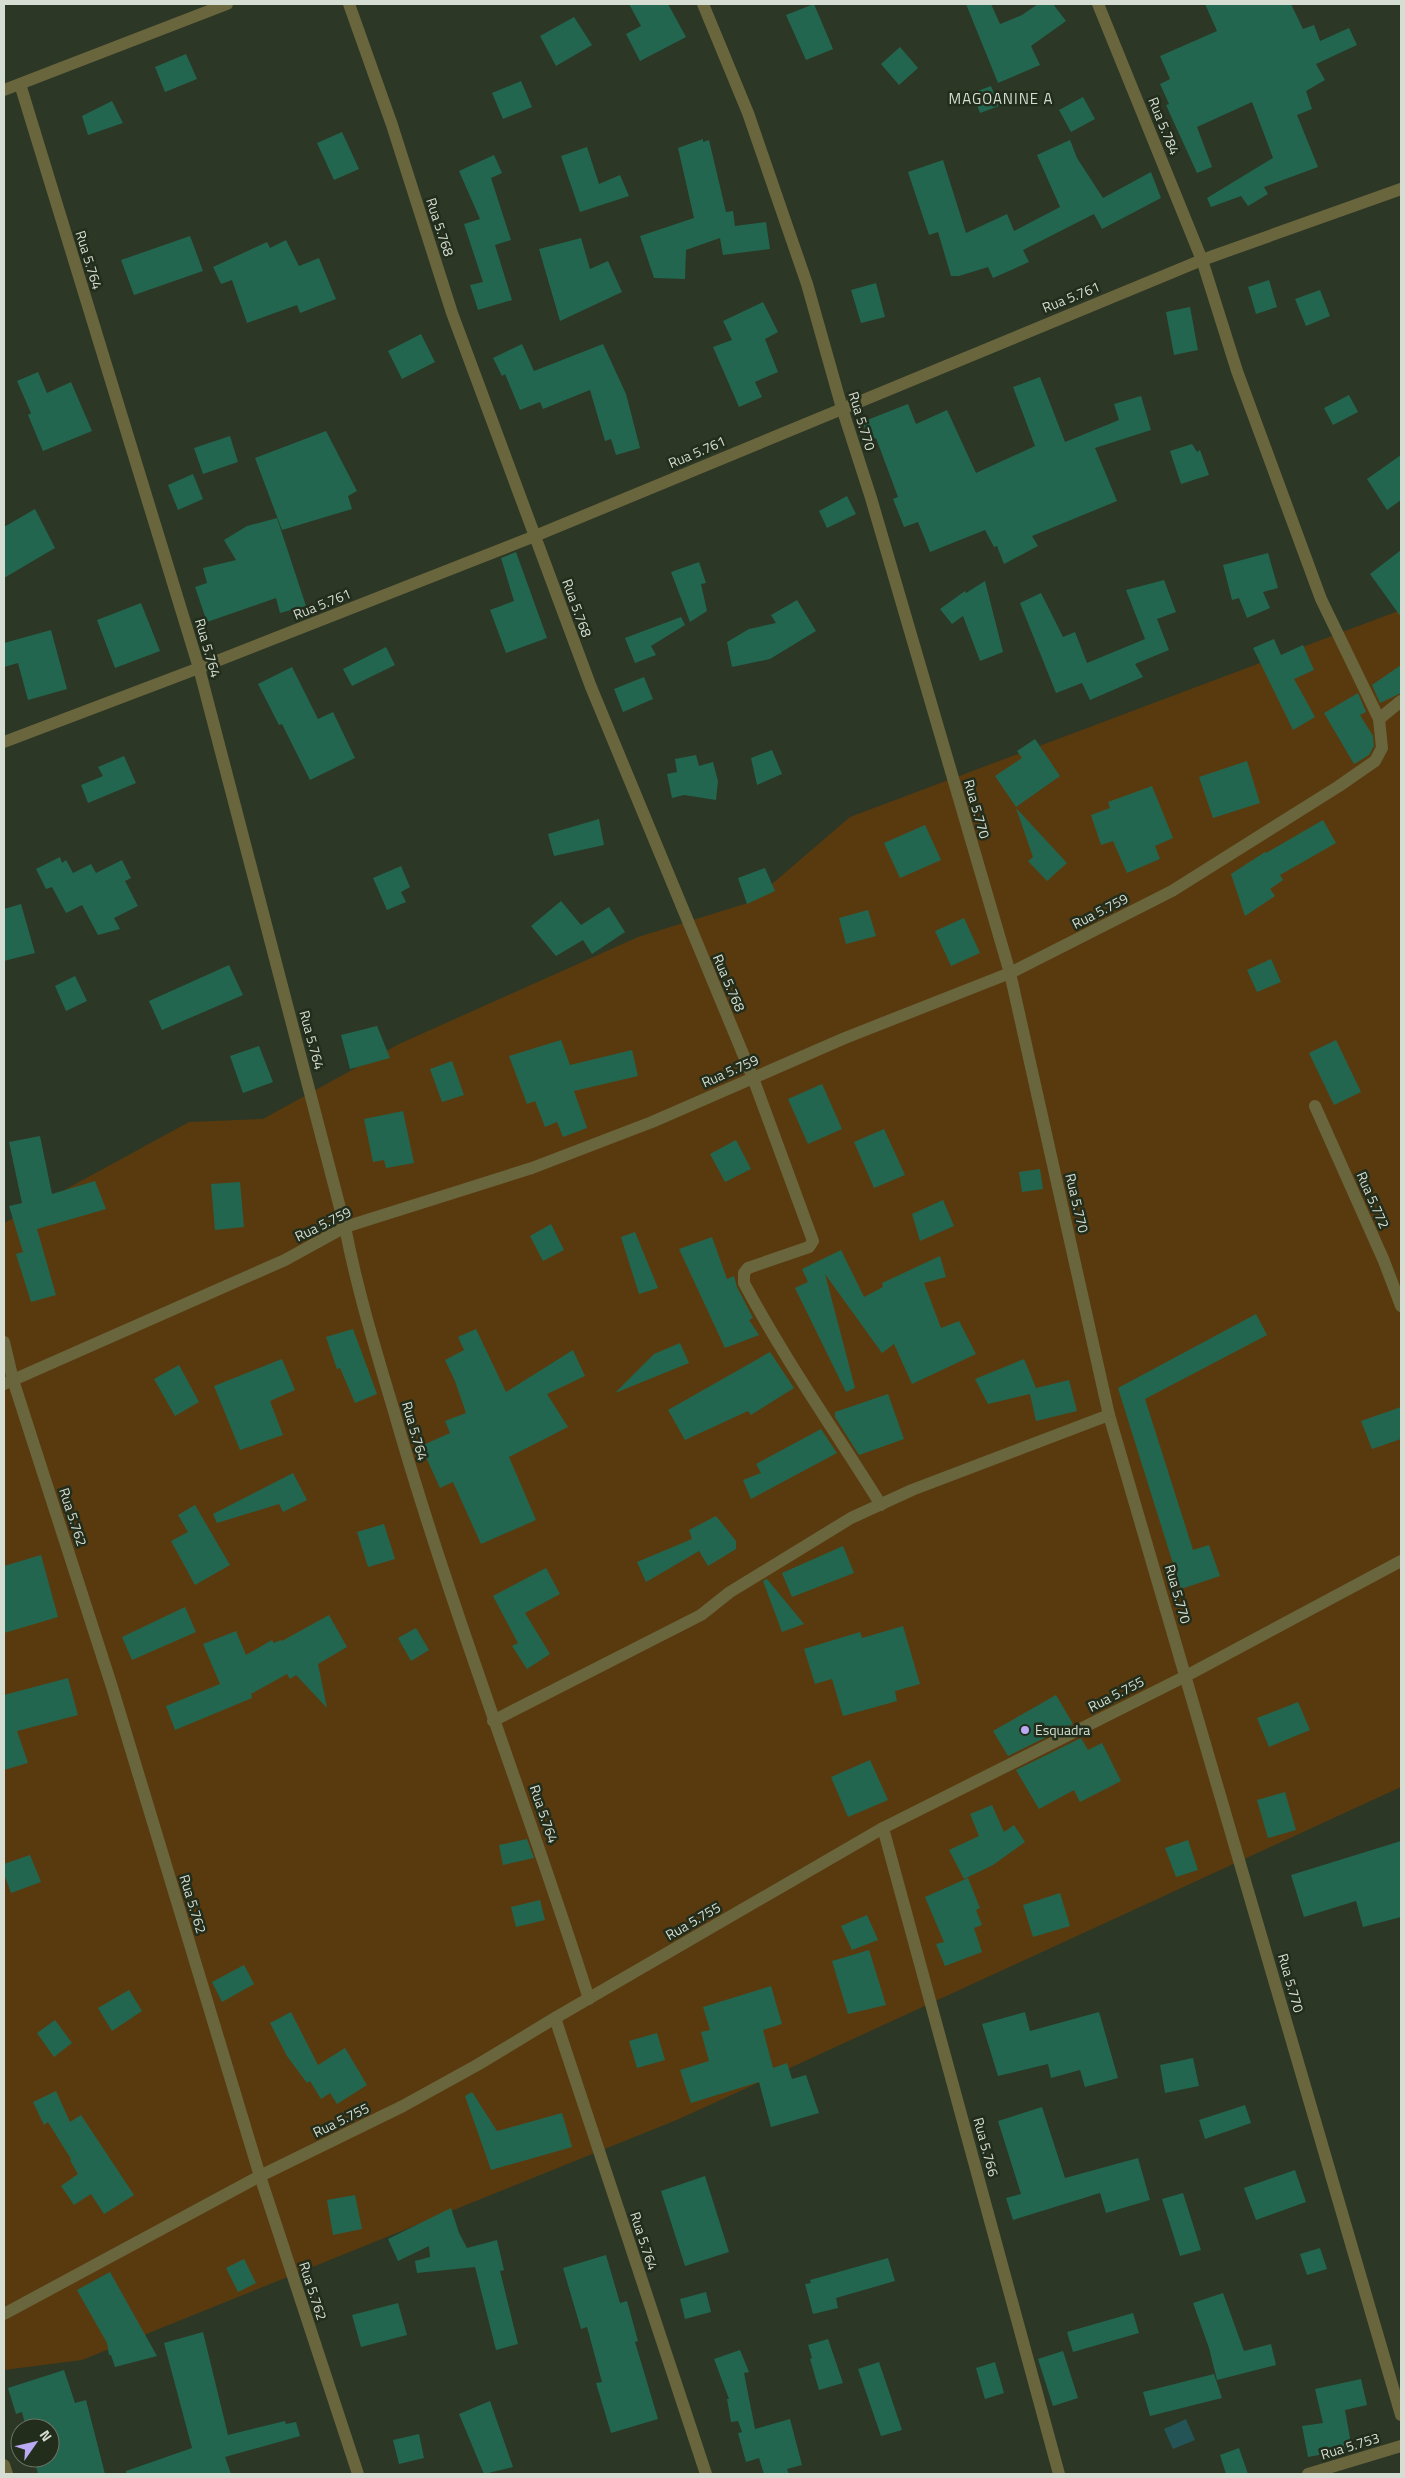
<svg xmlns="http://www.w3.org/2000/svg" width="1405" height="2478" font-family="'Titillium Web',sans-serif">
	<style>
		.green { fill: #593a0f }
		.water { fill: #245455 }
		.building { fill: #23664f }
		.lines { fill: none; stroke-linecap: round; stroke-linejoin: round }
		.street { stroke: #69653d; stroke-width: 12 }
		.poi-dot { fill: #baaaf6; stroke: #222d1c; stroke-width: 2 }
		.labels { text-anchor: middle; stroke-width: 5; stroke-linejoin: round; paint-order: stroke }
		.street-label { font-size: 14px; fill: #d6ddd2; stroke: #222d1c }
		.poi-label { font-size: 14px; fill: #d6ddd2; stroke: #222d1c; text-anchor: start }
		.neighbourhood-label { font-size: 15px; letter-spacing: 1px; fill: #d6ddd2; stroke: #222d1c }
	</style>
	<rect width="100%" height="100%" fill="#2c3725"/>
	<polygon class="green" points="1401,610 1401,1787 679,2119 82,2360 4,2370 4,1223 189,1122 263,1119 399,1044 638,937 751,902 850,817"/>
	<polygon class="water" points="1186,2419 1195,2440 1173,2449 1164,2429"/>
	<g class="building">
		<polygon points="629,4 668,4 686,37 640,61 626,34 641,26"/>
		<polygon points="814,4 833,49 806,60 786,15"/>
		<polygon points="966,4 991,4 1000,24 1022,15 1038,4 1053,4 1066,21 1031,46 1040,65 998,83"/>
		<polygon points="1205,4 1291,4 1303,29 1314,25 1320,41 1349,28 1357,45 1316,64 1325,80 1306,91 1312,109 1297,115 1318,167 1264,187 1268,194 1248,206 1241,196 1211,207 1207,198 1273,158 1252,102 1197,127 1212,167 1197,173 1166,105 1169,104 1160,84 1170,79 1160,56 1217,31"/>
		<polygon points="574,17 592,45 556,66 540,36"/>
		<polygon points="900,47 918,68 899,85 881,64"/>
		<polygon points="186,54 197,79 165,92 155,67"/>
		<polygon points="521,81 532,107 503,119 492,93"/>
		<polygon points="991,86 999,106 980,113 972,93"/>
		<polygon points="1083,97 1095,119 1071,132 1059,110"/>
		<polygon points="112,101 123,123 88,135 82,116"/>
		<polygon points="342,132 359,169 334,180 317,143"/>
		<polygon points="703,139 703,142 709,140 726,212 733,211 735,226 766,222 770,249 723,255 720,238 686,250 685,279 654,278 640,236 694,218 678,148"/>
		<polygon points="1070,140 1077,158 1103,198 1151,172 1161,198 1102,229 1094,214 1023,250 1029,262 993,278 988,267 959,276 951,276 938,232 929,235 908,172 943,160 966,233 1007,214 1014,231 1060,207 1037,155"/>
		<polygon points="587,147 599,184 620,175 629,196 580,212 561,156"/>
		<polygon points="494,155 502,173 491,178 511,240 495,245 512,300 478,310 470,285 483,282 464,224 480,219 459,171"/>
		<polygon points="190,236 203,271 134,295 121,260"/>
		<polygon points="581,238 590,269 608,261 622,292 560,321 539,249"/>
		<polygon points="286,240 299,266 319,258 336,299 300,313 297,305 247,323 232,280 221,284 213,267 267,242 270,248"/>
		<polygon points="1269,280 1277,307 1256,314 1248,287"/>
		<polygon points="876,283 885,317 861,323 851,290"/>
		<polygon points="1320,290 1330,316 1306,326 1295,299"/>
		<polygon points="763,302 778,332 765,339 778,372 755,382 762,397 739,407 713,347 732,340 723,321"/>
		<polygon points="1190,307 1198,350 1174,355 1166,312"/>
		<polygon points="421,334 435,362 402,379 388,351"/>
		<polygon points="522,344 534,371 603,344 626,394 640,448 616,455 611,439 605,441 590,390 543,409 540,402 520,410 505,374 502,376 493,358"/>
		<polygon points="38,372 47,393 71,382 92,431 43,451 28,415 31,413 17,381"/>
		<polygon points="1040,377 1065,442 1119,420 1114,404 1141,396 1151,430 1095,448 1117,501 1032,536 1038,546 1004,564 997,546 994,547 985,530 930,552 918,522 904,527 893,499 898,497 876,438 870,441 862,422 908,404 916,424 947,410 976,473 1035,446 1013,387"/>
		<polygon points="1349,395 1358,412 1333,425 1324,408"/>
		<polygon points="326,431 357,491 348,496 352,509 282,530 255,458"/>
		<polygon points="230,436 238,462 203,474 194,448"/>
		<polygon points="1192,444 1197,452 1200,450 1209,475 1181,484 1170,451"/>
		<polygon points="1401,455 1401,500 1387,510 1367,479"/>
		<polygon points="193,474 203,499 178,510 168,485"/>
		<polygon points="847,496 856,514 827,528 819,511"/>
		<polygon points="35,509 55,548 4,578 4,527"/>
		<polygon points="277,518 306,606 280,613 276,598 207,622 195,587 207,583 203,568 236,560 224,540 247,526"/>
		<polygon points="1401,550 1401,617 1370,574"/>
		<polygon points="516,552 547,638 506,653 490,610 514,601 501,558"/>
		<polygon points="1268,553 1278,588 1263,592 1270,608 1247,618 1239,598 1232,600 1223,565"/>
		<polygon points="699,562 706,583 701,584 707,611 690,622 671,572"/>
		<polygon points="1164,580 1176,612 1157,619 1169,650 1135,664 1143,677 1090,700 1082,683 1056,693 1020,603 1041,593 1063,637 1075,632 1087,663 1145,639 1126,590"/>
		<polygon points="985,581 1003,652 980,661 963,616 952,624 940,609 965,591 966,593"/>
		<polygon points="797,600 816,631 770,659 732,667 727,642 749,629 776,623 771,615"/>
		<polygon points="141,603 160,651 115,668 97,620"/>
		<polygon points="681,617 685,625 651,646 656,655 635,663 625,638"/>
		<polygon points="51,630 67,689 28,700 18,663 4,667 4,643"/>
		<polygon points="1274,639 1281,655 1303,645 1314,670 1294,679 1315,717 1293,730 1253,648"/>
		<polygon points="386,647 395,665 352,686 343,669"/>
		<polygon points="1401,665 1401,693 1380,703 1372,685"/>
		<polygon points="292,667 318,719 333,712 355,758 310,780 282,724 279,725 258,684"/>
		<polygon points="644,677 653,699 623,712 614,689"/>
		<polygon points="1358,693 1366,712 1360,715 1373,736 1374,746 1369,755 1354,764 1324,713"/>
		<polygon points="1035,739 1060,776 1016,807 995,776 1022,758 1017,751"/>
		<polygon points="772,750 782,774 757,785 751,758"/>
		<polygon points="696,755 699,766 713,762 718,781 716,800 684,795 672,798 667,774 677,772 675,759"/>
		<polygon points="124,756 136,783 88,803 81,785 103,776 98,767"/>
		<polygon points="1247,761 1260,803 1213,818 1199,777"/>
		<polygon points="1152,786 1173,838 1155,846 1160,859 1127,873 1113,841 1101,845 1091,815 1110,808 1108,802"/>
		<polygon points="1016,808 1067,863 1047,881 1028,861 1033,857"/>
		<polygon points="599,819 604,845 554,856 548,834"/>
		<polygon points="1323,820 1336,843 1280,875 1283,880 1270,889 1275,896 1245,916 1231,874 1265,852 1266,853"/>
		<polygon points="925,825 941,860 900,878 884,843"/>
		<polygon points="60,857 62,863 66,860 73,873 91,864 96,873 122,860 131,878 125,881 138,906 114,918 120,929 98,935 82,905 66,913 52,887 46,889 36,869"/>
		<polygon points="401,866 410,887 401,892 406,902 387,910 373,878"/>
		<polygon points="765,868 775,891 747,904 738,878"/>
		<polygon points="561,901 581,925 609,907 625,932 592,954 583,940 556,956 531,926"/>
		<polygon points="21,904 35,953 4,961 4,909"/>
		<polygon points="868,910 876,936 846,944 839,918"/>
		<polygon points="964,918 980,953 951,966 935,931"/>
		<polygon points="1271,959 1281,982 1257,992 1247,970"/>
		<polygon points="229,965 243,995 162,1030 149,1001"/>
		<polygon points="75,976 87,1001 66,1011 55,986"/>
		<polygon points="377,1026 390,1058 350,1069 341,1035"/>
		<polygon points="561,1040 570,1065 632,1050 638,1076 574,1091 587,1128 563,1137 557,1122 545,1127 535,1101 527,1104 509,1056"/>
		<polygon points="1336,1040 1361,1092 1334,1105 1309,1053"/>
		<polygon points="259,1046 273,1082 243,1093 230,1056"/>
		<polygon points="452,1061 464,1095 442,1102 430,1069"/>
		<polygon points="822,1084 842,1129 808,1144 788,1099"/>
		<polygon points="403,1111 414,1163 386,1168 384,1160 373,1162 364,1119"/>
		<polygon points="884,1129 905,1175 874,1188 854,1142"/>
		<polygon points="40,1136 52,1194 95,1181 106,1209 37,1229 56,1295 31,1302 16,1254 23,1252 9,1206 22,1203 9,1142"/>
		<polygon points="736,1140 751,1169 725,1182 710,1154"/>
		<polygon points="1040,1169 1043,1189 1022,1192 1019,1172"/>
		<polygon points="240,1182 244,1227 215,1230 211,1184"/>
		<polygon points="943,1200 954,1226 920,1241 912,1214"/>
		<polygon points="551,1224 564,1250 543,1261 530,1236"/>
		<polygon points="635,1232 658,1288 639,1294 621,1237"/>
		<polygon points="712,1237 727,1279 734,1276 737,1287 753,1318 749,1320 759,1335 725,1348 679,1249"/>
		<polygon points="841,1250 864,1297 883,1287 882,1283 940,1256 946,1277 924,1283 941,1328 959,1321 976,1354 912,1384 894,1344 882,1353 825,1274 855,1388 846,1392 795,1288 808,1282 802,1269"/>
		<polygon points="1256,1314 1267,1335 1145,1399 1193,1550 1209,1545 1220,1576 1181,1589 1118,1388"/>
		<polygon points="353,1329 377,1394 355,1403 340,1368 337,1369 326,1337"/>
		<polygon points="476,1329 506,1392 573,1350 585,1376 547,1394 568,1427 509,1457 536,1520 481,1544 453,1482 440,1488 421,1446 450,1433 445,1421 466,1413 455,1381 445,1360 464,1350 458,1337"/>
		<polygon points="680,1343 689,1363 615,1393 654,1354"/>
		<polygon points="770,1352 794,1388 751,1415 748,1411 685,1440 668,1410"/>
		<polygon points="282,1359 295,1390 270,1401 283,1435 240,1450 214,1386"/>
		<polygon points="1024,1359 1036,1388 1069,1380 1077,1411 1036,1421 1030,1394 988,1404 975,1379"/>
		<polygon points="179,1365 199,1402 175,1416 154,1379"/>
		<polygon points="888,1394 904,1439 859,1455 835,1417 835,1412"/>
		<polygon points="1401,1407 1401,1439 1372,1449 1361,1421"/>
		<polygon points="821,1429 837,1453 751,1499 743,1480 761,1473 756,1464"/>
		<polygon points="293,1473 307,1500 283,1512 279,1504 217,1523 213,1514"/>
		<polygon points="195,1505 230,1565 195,1585 171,1541 188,1532 178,1515"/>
		<polygon points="716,1516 736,1541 736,1549 708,1566 699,1551 646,1582 637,1562 692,1539 689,1530"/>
		<polygon points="384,1524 395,1559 368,1567 357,1532"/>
		<polygon points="843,1546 854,1573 792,1597 782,1573"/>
		<polygon points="41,1555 58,1617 4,1633 4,1566"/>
		<polygon points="546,1568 560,1594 525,1613 550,1654 527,1669 512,1646 518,1643 493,1596"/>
		<polygon points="767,1579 804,1624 782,1632 763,1581"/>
		<polygon points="185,1607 196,1632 132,1660 122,1637"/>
		<polygon points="329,1615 347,1647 318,1664 327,1708 296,1675 290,1679 287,1674 251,1694 252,1698 175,1730 166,1706 220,1684 203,1644 236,1631 246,1655 272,1640 274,1643 281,1640 282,1641"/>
		<polygon points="903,1626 920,1684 895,1691 897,1701 843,1716 832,1679 815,1684 804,1649 860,1632 862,1638"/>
		<polygon points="416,1628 429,1650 411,1661 398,1638"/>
		<polygon points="68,1678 78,1715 17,1731 28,1763 4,1770 4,1695"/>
		<polygon points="1056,1695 1073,1724 1008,1756 993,1731"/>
		<polygon points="1298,1702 1310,1730 1269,1747 1257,1718"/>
		<polygon points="1081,1738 1088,1750 1102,1743 1121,1781 1080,1802 1074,1790 1039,1809 1016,1770"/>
		<polygon points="870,1760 888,1800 848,1817 831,1777"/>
		<polygon points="1285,1792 1296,1830 1268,1838 1257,1800"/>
		<polygon points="992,1805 1004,1832 1014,1825 1025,1842 993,1865 964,1879 949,1850 979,1836 970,1814"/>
		<polygon points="527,1839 534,1858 503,1865 499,1845"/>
		<polygon points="1188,1840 1198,1870 1176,1877 1165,1848"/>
		<polygon points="1401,1841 1401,1917 1363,1927 1356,1901 1304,1917 1291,1875"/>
		<polygon points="30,1855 41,1882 11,1893 4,1874 4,1864"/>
		<polygon points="968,1878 980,1908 976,1910 982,1925 974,1928 982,1952 945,1966 936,1944 944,1942 925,1897"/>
		<polygon points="1060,1893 1070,1926 1033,1937 1023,1905"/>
		<polygon points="540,1900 545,1920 516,1927 511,1907"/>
		<polygon points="867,1915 878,1940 852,1950 841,1926"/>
		<polygon points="869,1950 886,2005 848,2014 832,1961"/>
		<polygon points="244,1965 254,1984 222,2002 212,1982"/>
		<polygon points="771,1986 782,2024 763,2030 773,2068 787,2063 792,2079 806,2075 819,2113 771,2127 759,2082 691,2103 680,2070 709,2061 701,2032 710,2030 703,2007"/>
		<polygon points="129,1990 142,2011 112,2031 98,2008"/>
		<polygon points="291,2012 318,2065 345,2048 367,2085 337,2104 330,2093 321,2099 310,2081 307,2083 287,2056 270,2023"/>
		<polygon points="1025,2012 1030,2031 1099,2012 1118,2078 1085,2087 1080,2070 1051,2078 1048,2064 998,2076 982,2024"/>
		<polygon points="55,2020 72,2043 54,2057 37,2033"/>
		<polygon points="657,2033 665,2060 637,2068 629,2041"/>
		<polygon points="1193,2058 1199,2086 1165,2093 1160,2065"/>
		<polygon points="56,2091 70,2122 81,2115 134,2195 104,2214 91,2194 74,2205 61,2186 78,2174 70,2160 71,2159 48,2122 44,2125 33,2102"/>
		<polygon points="472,2092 497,2131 562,2113 572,2147 491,2170 465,2096"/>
		<polygon points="1245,2105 1251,2123 1205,2139 1199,2120"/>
		<polygon points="1042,2107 1065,2178 1138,2158 1150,2200 1106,2213 1100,2193 1013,2220 1006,2198 1021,2194 998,2121"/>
		<polygon points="1295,2170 1306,2202 1256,2220 1244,2188"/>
		<polygon points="705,2176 729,2252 685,2266 661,2191"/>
		<polygon points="1183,2193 1201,2250 1180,2256 1162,2199"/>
		<polygon points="355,2195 362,2229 333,2235 327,2200"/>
		<polygon points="451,2208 459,2233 467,2248 497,2240 504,2270 500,2271 518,2344 496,2350 475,2267 417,2273 415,2261 430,2257 429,2246 398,2261 388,2239"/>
		<polygon points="1320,2248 1327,2269 1307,2275 1300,2254"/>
		<polygon points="606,2255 620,2303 627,2301 638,2341 635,2342 658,2419 611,2433 596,2383 602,2382 587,2327 581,2329 563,2268"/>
		<polygon points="888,2258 895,2281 836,2298 838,2308 813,2314 805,2284 811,2283 810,2280"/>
		<polygon points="244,2259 256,2283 238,2292 226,2268"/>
		<polygon points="110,2272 157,2356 115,2367 111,2355 109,2355 107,2343 77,2290"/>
		<polygon points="706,2292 711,2312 685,2319 680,2299"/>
		<polygon points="1223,2293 1244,2351 1271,2344 1276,2365 1217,2380 1209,2348 1193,2303"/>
		<polygon points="398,2303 407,2335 361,2347 352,2315"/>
		<polygon points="1133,2313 1139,2333 1073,2352 1067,2332"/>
		<polygon points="203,2332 228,2435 285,2421 286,2424 296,2422 300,2436 225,2457 231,2474 126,2474 126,2471 192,2448 164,2343"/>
		<polygon points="828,2339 843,2383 819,2390 810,2359 812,2358 808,2345"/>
		<polygon points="740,2350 749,2372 744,2373 755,2429 790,2419 802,2465 787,2469 789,2474 764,2474 759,2458 746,2462 738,2433 742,2432 738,2421 731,2422 727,2399 729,2399 714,2359"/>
		<polygon points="1063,2351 1078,2398 1053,2406 1038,2359"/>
		<polygon points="879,2362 902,2430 881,2436 858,2369"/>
		<polygon points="995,2362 1004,2393 985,2399 976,2368"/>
		<polygon points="64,2370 75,2403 86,2400 105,2474 38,2474 34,2458 50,2458 50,2428 26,2428 22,2412 16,2414 8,2388"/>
		<polygon points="1214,2374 1222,2398 1150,2416 1143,2392"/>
		<polygon points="1361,2379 1367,2405 1345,2410 1352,2449 1308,2457 1302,2426 1323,2423 1315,2389"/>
		<polygon points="490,2401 513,2467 484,2474 459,2414"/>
		<polygon points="419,2434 424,2458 399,2464 393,2440"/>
		<polygon points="1239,2448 1248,2474 1226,2474 1220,2455"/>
	</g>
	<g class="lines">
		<g class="street">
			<path d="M349,4l43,121 60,188 139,374 162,391 60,163 -4,6 -61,21 -4,5v10c41,77 91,148 137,222"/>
			<polyline points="703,4 748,113 807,284 842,408 871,498 1010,973 1109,1415 1401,2415"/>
			<polyline points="1098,4 1202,260 1237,371 1321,599 1379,719"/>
			<path d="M20,84l179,584 146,559c12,62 30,121 48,181 57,200 133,393 196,591"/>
			<polyline points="4,90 227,4"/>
			<polyline points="4,742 199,668 535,536 1202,260 1401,189"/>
			<polyline points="1315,1106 1384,1261 1401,1306"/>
			<polyline points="4,1342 13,1380 112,1687 260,2176 358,2474"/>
			<polyline points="4,1384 285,1260 345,1227 532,1168 652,1122 845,1038 1010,973 1172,891 1339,786 1375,761 1382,748 1379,719 1401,701"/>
			<polyline points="493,1721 701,1615 730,1592 851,1518 912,1490 1109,1415"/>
			<polyline points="883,1828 1059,2474"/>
			<polyline points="555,2018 706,2474"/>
			<polyline points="4,2314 260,2176 403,2106 479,2064 555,2018 883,1828 1186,1676 1401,1561"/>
			<polyline points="4,2465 7,2474"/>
			<polyline points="1308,2474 1401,2446"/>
		</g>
	</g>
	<circle class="poi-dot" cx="1025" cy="1730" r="5"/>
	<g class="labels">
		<g class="street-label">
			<text transform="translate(1164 126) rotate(68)" y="5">Rua 5.784</text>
			<text transform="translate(440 227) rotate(72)" y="5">Rua 5.768</text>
			<text transform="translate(89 260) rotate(73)" y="5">Rua 5.764</text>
			<text transform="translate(1071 297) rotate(-22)" y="5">Rua 5.761</text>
			<text transform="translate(862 421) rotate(73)" y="5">Rua 5.770</text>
			<text transform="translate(697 452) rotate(-23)" y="5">Rua 5.761</text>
			<text transform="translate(322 604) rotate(-22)" y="5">Rua 5.761</text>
			<text transform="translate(577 608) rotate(70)" y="5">Rua 5.768</text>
			<text transform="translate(208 648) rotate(74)" y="5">Rua 5.764</text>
			<text transform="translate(977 809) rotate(74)" y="5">Rua 5.770</text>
			<text transform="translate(1100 911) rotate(-27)" y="5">Rua 5.759</text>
			<text transform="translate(729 983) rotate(67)" y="5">Rua 5.768</text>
			<text transform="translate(312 1040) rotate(75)" y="5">Rua 5.764</text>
			<text transform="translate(730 1071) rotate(-24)" y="5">Rua 5.759</text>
			<text transform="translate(1373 1200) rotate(66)" y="5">Rua 5.772</text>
			<text transform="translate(1077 1203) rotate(77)" y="5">Rua 5.770</text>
			<text transform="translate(323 1224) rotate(-26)" y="5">Rua 5.759</text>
			<text transform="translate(415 1431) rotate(74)" y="5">Rua 5.764</text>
			<text transform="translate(73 1517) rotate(72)" y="5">Rua 5.762</text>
			<text transform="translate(1178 1594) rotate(74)" y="5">Rua 5.770</text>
			<text transform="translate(1116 1694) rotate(-27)" y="5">Rua 5.755</text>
			<text transform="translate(544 1814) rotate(71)" y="5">Rua 5.764</text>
			<text transform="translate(193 1904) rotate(73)" y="5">Rua 5.762</text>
			<text transform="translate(693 1921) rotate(-30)" y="5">Rua 5.755</text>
			<text transform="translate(1291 1983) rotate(74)" y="5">Rua 5.770</text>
			<text transform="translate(341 2120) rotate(-26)" y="5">Rua 5.755</text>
			<text transform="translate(986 2147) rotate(75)" y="5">Rua 5.766</text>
			<text transform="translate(644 2241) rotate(72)" y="5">Rua 5.764</text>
			<text transform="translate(313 2291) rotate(72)" y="5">Rua 5.762</text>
			<text transform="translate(1350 2446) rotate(-17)" y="5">Rua 5.753</text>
		</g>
		<g class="poi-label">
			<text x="1035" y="1735">Esquadra</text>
		</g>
		<g class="neighbourhood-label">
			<text x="1001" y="104">MAGOANINE A</text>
		</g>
	</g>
	<rect width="1405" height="2478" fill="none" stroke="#d6ddd2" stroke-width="10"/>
	<g transform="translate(35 2443) rotate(56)"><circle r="24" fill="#222d1c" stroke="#6a7365"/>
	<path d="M0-4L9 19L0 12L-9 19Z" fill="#baaaf6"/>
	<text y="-8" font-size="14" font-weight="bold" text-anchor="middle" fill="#d6ddd2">N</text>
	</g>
</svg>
